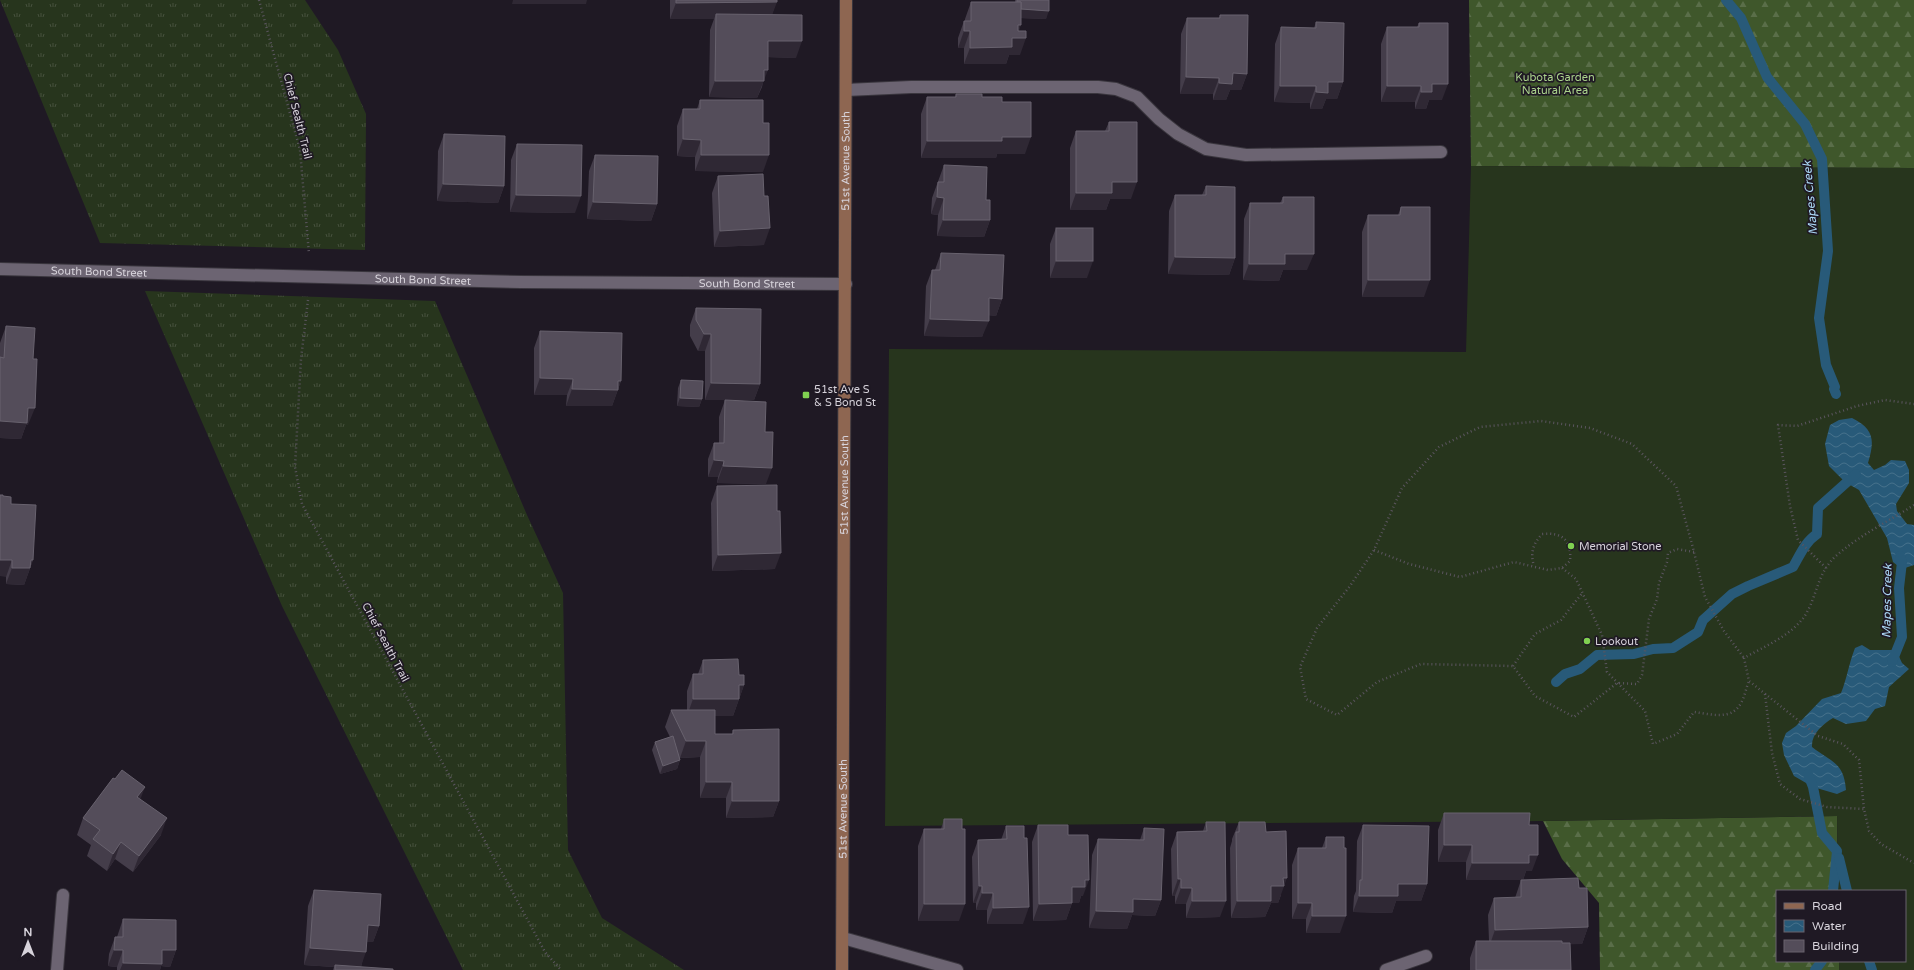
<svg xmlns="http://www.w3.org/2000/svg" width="1914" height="970" font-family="'Varela Round',sans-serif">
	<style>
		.grass { fill: url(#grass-tufts) }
		.forest { fill: url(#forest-firs) }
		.garden { fill: #27351d }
		.water { fill: url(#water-waves) }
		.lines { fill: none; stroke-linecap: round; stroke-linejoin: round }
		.stream { stroke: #285a79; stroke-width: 10 }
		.lane-casing { stroke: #3a363e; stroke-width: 14 }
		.street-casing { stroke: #3a363e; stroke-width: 14 }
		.secondary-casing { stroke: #3a363e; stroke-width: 14 }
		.path { stroke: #5b555f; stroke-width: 2.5; stroke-dasharray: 1 3; stroke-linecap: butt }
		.lane { stroke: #6c6472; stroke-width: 12 }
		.street { stroke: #6c6472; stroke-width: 12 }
		.secondary { stroke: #8e6651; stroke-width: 12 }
		.wall { fill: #443d4a }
		.shaded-wall { fill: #2f2834 }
		.building { fill: #544d5a; stroke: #68626e }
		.poi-dot { fill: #80d051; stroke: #1f1924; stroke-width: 1.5 }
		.labels { text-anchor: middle; stroke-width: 3.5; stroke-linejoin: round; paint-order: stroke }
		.park-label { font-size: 11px; fill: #abd38c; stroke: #1f1924 }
		.street-label { font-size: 11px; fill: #d7d3db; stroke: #1f1924 }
		.poi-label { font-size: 11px; fill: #d7d3db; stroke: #1f1924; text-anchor: start }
		.water-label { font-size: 12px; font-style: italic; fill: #aad6f4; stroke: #1f1924 }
	</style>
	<defs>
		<pattern id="grass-tufts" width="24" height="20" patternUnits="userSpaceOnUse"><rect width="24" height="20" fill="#27351d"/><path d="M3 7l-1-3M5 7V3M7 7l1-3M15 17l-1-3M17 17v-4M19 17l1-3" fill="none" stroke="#46513d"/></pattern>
		<pattern id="forest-firs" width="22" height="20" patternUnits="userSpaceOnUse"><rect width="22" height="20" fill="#3f572b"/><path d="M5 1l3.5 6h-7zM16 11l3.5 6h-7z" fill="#5a6e49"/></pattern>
		<pattern id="water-waves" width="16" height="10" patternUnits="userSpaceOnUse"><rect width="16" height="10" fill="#285a79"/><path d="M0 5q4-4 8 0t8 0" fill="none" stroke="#46718b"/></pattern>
	</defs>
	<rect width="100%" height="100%" fill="#1f1924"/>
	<g class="grass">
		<polygon points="0,0 305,0 338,50 366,114 365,250 100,243"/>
		<polygon points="145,291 435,301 527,515 563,593 568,850 602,918 684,970 463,970 282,606"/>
	</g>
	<g class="forest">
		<polygon points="1469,0 1914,0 1914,168 1471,166"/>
		<polygon points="1837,816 1838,891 1777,891 1777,961 1839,961 1839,970 1600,970 1599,903 1562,859 1543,821"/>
	</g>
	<polygon class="garden" points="1471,166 1914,168 1914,970 1839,970 1839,961 1905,961 1905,891 1838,891 1837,816 1543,821 885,826 889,349 1466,352"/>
	<g class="water">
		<path d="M1852,418c22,11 23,22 16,45l6,7 11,-5 6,-5 14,1 4,9v13l-13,21 1,7 10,13 7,1v40l-12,4 -9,-7 -6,-24 -28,-48 -14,-8 -16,-16 -4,-22 5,-19 9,-5z"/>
		<path d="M1862,645l8,5h26l6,13 7,6 -20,18 -4,19 -10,3 -9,12 -20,3 -13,-6c-10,6 -22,16 -21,29 19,15 32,15 34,43l-9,4 -24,-7 -19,-11 -10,-21 -2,-12 4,-10 10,-7 26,-27 19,-6c6,-15 8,-30 14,-45z"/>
	</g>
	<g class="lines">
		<g class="stream">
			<polyline points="1726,0 1741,18 1767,77 1805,124 1822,159 1828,251 1819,318 1826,365 1835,387 1834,389 1836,394"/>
			<polyline points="1892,662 1902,637 1899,588 1902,562 1900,556"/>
			<path d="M1556,682l9,-8 15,-5 17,-14 37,-1 19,-5 20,-1 25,-16 5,-12 29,-26 16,-8 45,-19c7,-12 12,-25 24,-33l1,-26 38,-34"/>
			<polyline points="1808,774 1813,787 1822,833 1837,851 1833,891"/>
			<polyline points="1839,858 1847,891"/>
			<polyline points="1869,961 1872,970"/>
			<polyline points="1815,970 1822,961"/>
		</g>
		<g class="lane-casing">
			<g id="lane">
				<polyline points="846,90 911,87 1098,87 1116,89 1137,97 1159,119 1178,134 1206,149 1246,155 1441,152"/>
				<polyline points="1386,970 1426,956"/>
			</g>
		</g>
		<g class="street-casing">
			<g id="street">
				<path id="s1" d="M0,269l521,13 325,2"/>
				<polyline points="843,938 957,970"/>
				<polyline points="57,970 63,895"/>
			</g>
		</g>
		<g class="secondary-casing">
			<g id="secondary">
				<path id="s2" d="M842,970l4,-970"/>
			</g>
		</g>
		<g class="path">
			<polyline points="259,0 300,150 309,254"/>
			<polyline points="308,300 301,359 295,467 302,504 545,952 561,970"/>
			<path d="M1914,505c-25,16 -54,30 -77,50 -20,18 -19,38 -31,59 -13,21 -41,32 -62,44l5,23 69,55 25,8 16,16 5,49 5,22 12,13 33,19"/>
			<path d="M1374,550l35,14 51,13 54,-15 34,8 14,-2 8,-7c2,-21 -8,-29 -28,-27 -9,10 -12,19 -8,32"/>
			<polyline points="1694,552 1677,549 1668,553 1667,562 1659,583 1657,599 1649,619 1642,675 1637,684 1617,683 1574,717 1535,696 1513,666 1421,664 1377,682 1337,715 1306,699 1300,667 1317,628 1350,586 1374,550 1402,488 1439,447 1480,427 1541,421 1590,428 1632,444 1676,486 1693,548 1705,597 1724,631 1744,658"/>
			<path d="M1562,568l14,11 26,56 5,37 38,39 8,33 24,-10 17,-22c16,2 38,9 47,-9 4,-7 5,-15 8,-22"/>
			<polyline points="1826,568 1798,540 1790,506 1778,425 1797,426 1857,406 1885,400 1914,404"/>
			<polyline points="1513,666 1535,634 1561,620 1583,592"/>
			<polyline points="1765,694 1772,753 1780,784 1800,799 1827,807 1864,809"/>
		</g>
		<use href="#lane" class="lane"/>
		<use href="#street" class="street"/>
		<use href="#secondary" class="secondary"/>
	</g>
	<g class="wall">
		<polygon points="670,0 777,0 772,14 796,58 768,57 762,87 757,98 709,97 710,30 714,19 670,19"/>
		<polygon points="1015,0 1049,0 1046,19 1021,18 1019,31 1020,55 1009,55 1006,64 964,64 964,48 958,48 958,38 964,21 965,21 965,19 971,2 1015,2"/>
		<polygon points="1220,15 1247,74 1241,90 1230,90 1226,100 1213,100 1213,94 1180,94 1181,34 1187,18 1219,18"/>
		<polygon points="1316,22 1343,82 1337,99 1326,99 1322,109 1310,109 1310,103 1274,102 1275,44 1281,27 1314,28"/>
		<polygon points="1419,23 1442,100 1429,100 1426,109 1415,109 1415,102 1381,102 1381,44 1387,27 1417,27"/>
		<polygon points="956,94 982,97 1002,102 1025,154 997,154 996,158 921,158 921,114 927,97 955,97"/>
		<polygon points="700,100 763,123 763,172 695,171 695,157 677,156 677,126 683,109 697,109"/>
		<polygon points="1109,122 1131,199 1110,199 1106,210 1070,210 1070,148 1076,131 1105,131"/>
		<polygon points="444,134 504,186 498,203 437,201 438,151"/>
		<polygon points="517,144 575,213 510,212 511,160"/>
		<polygon points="595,155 657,204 651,221 587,219 589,171"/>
		<polygon points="944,165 986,200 990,220 984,237 937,236 938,215 931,214 932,198"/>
		<polygon points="718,176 764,245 714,247 712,193"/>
		<polygon points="1206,186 1235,258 1229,275 1168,274 1169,211 1175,195 1202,195"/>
		<polygon points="1283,197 1307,270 1283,270 1279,281 1243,280 1244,219 1250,203 1280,203"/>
		<polygon points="1401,207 1424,297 1362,297 1362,232 1368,215 1398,215"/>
		<polygon points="1056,228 1087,278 1050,278 1050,244"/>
		<polygon points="941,253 1002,299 996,316 989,315 982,337 924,336 926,286 932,270 935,270"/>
		<polygon points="696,308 760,384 754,400 705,400 705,351 698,351 690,336 690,325"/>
		<polygon points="6,326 28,425 26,425 21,439 0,438 0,343"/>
		<polygon points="540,331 621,381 612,406 566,406 567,395 534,395 534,348"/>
		<polygon points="681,380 702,399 699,407 677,406 678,388"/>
		<polygon points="725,400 765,432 766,484 717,483 718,477 708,477 708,459 714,443 719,443 719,417"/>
		<polygon points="717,486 775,569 712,571 711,503"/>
		<polygon points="3,496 11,504 33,560 24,585 6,584 6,577"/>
		<polygon points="703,660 739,675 744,685 733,716 715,716 715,734 732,734 733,730 779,801 773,817 726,818 726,798 700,798 700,757 680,758 680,760 677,769 660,774 652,750 655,742 670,737 665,727 671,710 687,710 687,691 693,674 698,674"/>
		<polygon points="140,799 161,835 133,872 115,859 107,871 87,856 91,845 77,835 83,818"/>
		<polygon points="1444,813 1529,825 1532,871 1526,871 1523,880 1579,888 1588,927 1582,944 1570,944 1571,970 1470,970 1470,958 1476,941 1489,941 1488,915 1494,898 1515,898 1521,880 1466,880 1466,862 1438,862 1438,830"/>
		<polygon points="944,819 959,921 918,921 918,846 924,829 941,829"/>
		<polygon points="1206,822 1220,917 1186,918 1186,904 1175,904 1175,896 1172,896 1171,849 1177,832 1203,831"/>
		<polygon points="1239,822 1266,832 1281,895 1278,903 1271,903 1265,917 1231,918 1230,848 1232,841 1232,839"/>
		<polygon points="1038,825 1068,835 1083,896 1081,896 1079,903 1072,903 1066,920 1033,921 1032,842"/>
		<polygon points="1363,825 1427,884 1421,901 1396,901 1392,913 1353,912 1354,896 1356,891 1357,841"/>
		<polygon points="1006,826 1023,924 987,924 987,910 976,910 976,903 973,903 972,857 978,840 1001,840"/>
		<polygon points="1144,828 1161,900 1155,916 1132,915 1127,929 1089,928 1092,855 1098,839 1140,840"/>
		<polygon points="1326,837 1340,933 1306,933 1306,919 1292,919 1292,865 1298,848 1322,848"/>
		<polygon points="314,890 379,926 373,942 367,942 361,967 393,970 333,970 334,967 304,965 308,906"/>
		<polygon points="123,919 176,950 170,967 161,966 160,970 117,970 117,967 108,966 109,954 115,937 117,937"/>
	</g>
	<g class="shaded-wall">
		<polygon points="513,0 587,0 586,4 512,4"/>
		<polygon points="777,2 771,18 716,14 714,19 670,19 676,3"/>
		<polygon points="1017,9 1049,11 1046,19 1014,18"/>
		<polygon points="1018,25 1021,25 1016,38 1026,38 1020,55 1009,55 1006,64 964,64 970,48 1012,38"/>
		<polygon points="964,31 970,31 964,48 958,48"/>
		<polygon points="768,41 802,41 796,58 762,57"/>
		<polygon points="764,70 768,70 757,98 709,97 715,81"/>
		<polygon points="1233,73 1247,74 1241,90 1230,90 1226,100 1213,100 1219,83"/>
		<polygon points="1186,77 1219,78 1213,94 1180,94"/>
		<polygon points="1328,82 1343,82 1337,99 1326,99 1322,109 1310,109 1316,92"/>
		<polygon points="1432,84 1448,84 1442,100 1429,100 1426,109 1415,109 1421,92"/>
		<polygon points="1280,86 1316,86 1310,103 1274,102"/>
		<polygon points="1387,86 1421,86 1415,102 1381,102"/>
		<polygon points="1002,137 1031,137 1025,154 997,154 996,158 921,158 927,141"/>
		<polygon points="683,139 701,140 695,157 677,156"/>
		<polygon points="701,155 769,155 763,172 695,171"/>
		<polygon points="1112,182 1137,182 1131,199 1110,199 1106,210 1070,210 1076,193"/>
		<polygon points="443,184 504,186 498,203 437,201"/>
		<polygon points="516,195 581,196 575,213 510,212"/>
		<polygon points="937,197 944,198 938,215 931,214"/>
		<polygon points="593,202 657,204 651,221 587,219"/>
		<polygon points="943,220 990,220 984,237 937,236"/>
		<polygon points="770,228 764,245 714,247 720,231"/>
		<polygon points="1285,254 1314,254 1307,270 1283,270 1279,281 1243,280 1249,264"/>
		<polygon points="1175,257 1235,258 1229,275 1168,274"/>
		<polygon points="1056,261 1093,261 1087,278 1050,278"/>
		<polygon points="1368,280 1430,280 1424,297 1362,297"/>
		<polygon points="989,298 1002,299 996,316 983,315"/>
		<polygon points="930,319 989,321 982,337 924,336"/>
		<polygon points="704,334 711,334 705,351 698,351"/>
		<polygon points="540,378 573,379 567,395 534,395"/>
		<polygon points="618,381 621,381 612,406 566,406 572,389"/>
		<polygon points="711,383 760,384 754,400 705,400"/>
		<polygon points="680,398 702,399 699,407 677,406"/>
		<polygon points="28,408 35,408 28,425 26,425 21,439 0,438 0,421"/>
		<polygon points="714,460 724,461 718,477 708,477"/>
		<polygon points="723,466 772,468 766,484 717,483"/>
		<polygon points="781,553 775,569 712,571 718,555"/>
		<polygon points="0,560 12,560 6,577 0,576"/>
		<polygon points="31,560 33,560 24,585 6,584 12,568"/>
		<polygon points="739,685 744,685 733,716 687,716 693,699"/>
		<polygon points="686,741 706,741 700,757 680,758"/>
		<polygon points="680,760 677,769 660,774 663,766"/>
		<polygon points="706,782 732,782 726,798 700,798"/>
		<polygon points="145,787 139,803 137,797"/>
		<polygon points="732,801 779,801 773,817 726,818"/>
		<polygon points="167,818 161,835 133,872 139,856"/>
		<polygon points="121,842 115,859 107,871 113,854"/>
		<polygon points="1444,845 1472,845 1466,862 1438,862"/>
		<polygon points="1529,855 1538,855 1532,871 1526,871 1523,880 1466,880 1472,863"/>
		<polygon points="1283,878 1287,878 1278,903 1271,903 1265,917 1231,918 1237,901"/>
		<polygon points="1178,879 1181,879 1175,896 1172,896"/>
		<polygon points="1085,880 1089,880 1083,896 1081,896 1079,903 1072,903 1066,920 1033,921 1039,904 1072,887"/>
		<polygon points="1398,884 1427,884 1421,901 1396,901 1392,913 1353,912 1359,896"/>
		<polygon points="979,886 982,886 976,903 973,903"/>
		<polygon points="1181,888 1192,888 1186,904 1175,904"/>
		<polygon points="982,893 993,893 987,910 976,910"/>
		<polygon points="1133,899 1161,900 1155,916 1132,915 1127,929 1089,928 1096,911"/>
		<polygon points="1192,901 1226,901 1220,917 1186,918"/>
		<polygon points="1298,903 1312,903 1306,919 1292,919"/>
		<polygon points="924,904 965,904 959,921 918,921"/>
		<polygon points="1029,907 1023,924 987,924 993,908"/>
		<polygon points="1312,916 1346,916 1340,933 1306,933"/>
		<polygon points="368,925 379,926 373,942 362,942"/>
		<polygon points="1588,927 1582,944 1489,947 1495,930"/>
		<polygon points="310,948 366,952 360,969 335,965 334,967 304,965"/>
		<polygon points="114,950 123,950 117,967 108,966"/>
		<polygon points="162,950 176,950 170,967 161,966 160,970 120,970 123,963"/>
	</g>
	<g class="building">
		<polygon points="676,0 777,0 777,2 676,3"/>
		<polygon points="1017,0 1049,0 1049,11 1021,9 1021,2 1017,2"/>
		<polygon points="971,2 1021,2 1021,25 1018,25 1018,31 1026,31 1026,38 1012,38 1012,47 970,48 970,31 964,31 964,21 971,21"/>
		<polygon points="716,14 802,15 802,41 768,41 768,70 764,70 764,81 715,81"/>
		<polygon points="1220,15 1248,15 1247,74 1233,73 1232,84 1219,83 1219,78 1186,77 1187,18 1220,18"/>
		<polygon points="1316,22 1344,23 1343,82 1328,82 1328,93 1316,92 1316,86 1280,86 1281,27 1316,28"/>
		<polygon points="1419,23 1448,23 1448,84 1432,84 1432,92 1421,92 1421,86 1387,86 1387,27 1419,27"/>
		<polygon points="956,94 982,94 982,97 1002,97 1002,102 1031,102 1031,137 1002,137 1002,141 927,141 927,97 956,97"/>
		<polygon points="700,100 763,100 763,123 769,123 769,155 701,155 701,140 683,139 683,109 700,109"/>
		<polygon points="1109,122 1137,122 1137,182 1112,182 1112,193 1076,193 1076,131 1109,131"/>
		<polygon points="444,134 505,136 504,186 443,184"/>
		<polygon points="517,144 582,145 581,196 516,195"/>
		<polygon points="595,155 658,156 657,204 593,202"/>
		<polygon points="944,165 987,167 986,200 990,200 990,220 943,220 944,198 937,197 938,182 944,182"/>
		<polygon points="763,174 764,196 768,196 770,228 720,231 718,176"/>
		<polygon points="1206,186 1235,187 1235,258 1175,257 1175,195 1206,195"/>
		<polygon points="1283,197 1314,197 1314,254 1285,254 1285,264 1249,264 1250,203 1283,203"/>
		<polygon points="1401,207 1430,207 1430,280 1368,280 1368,215 1400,215"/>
		<rect x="1056" y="228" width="37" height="33"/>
		<polygon points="941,253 1004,255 1002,299 989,298 989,321 930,319 932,270 940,270"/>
		<polygon points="696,308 761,309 760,384 711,383 711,334 704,334 696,320"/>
		<polygon points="6,326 35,328 33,359 37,359 35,408 28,408 27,423 0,421 0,357 4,358"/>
		<polygon points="540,331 622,333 621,381 618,381 618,390 572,389 573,379 540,378"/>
		<polygon points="681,380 703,381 702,399 680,398"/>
		<polygon points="725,400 766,402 765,432 773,432 772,468 723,466 724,461 714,460 714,443 724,443"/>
		<polygon points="777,485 777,511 780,511 781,553 718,555 717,486"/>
		<polygon points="0,495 3,495 3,496 11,497 11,504 36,505 33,560 31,560 30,568 12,568 12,560 0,560"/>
		<polygon points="738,659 739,675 744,675 744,685 739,685 739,699 693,699 693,674 703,674 703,660"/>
		<polygon points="671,710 715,710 715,734 733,734 733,730 779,729 779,801 732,801 732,782 706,782 706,741 686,741"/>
		<polygon points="673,736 680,760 663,766 655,742"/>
		<polygon points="122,770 145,787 137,797 167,818 139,856 121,842 113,854 93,839 100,830 83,818 113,778 115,779"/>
		<polygon points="1444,813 1530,813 1529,825 1538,825 1538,855 1529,855 1529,863 1472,863 1472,845 1444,845"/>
		<polygon points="944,819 962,819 962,829 965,829 965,904 924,904 924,829 944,829"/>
		<polygon points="1206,822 1225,822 1226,901 1192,901 1192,888 1181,888 1181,879 1178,879 1177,832 1207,831"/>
		<polygon points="1239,822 1265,822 1266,832 1286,831 1287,878 1283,878 1284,886 1271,886 1271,901 1237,901 1236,832 1239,832"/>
		<polygon points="1038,825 1068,825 1068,835 1088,835 1089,880 1085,880 1085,887 1072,887 1072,903 1039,904"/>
		<polygon points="1363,825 1429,826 1427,884 1398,884 1398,896 1359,896 1360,880 1362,880"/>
		<polygon points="1006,826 1024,826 1024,838 1027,838 1029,907 993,908 993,893 982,893 982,886 979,886 978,840 1007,839"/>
		<polygon points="1144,828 1164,829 1161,900 1133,899 1133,912 1096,911 1098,839 1144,840"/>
		<polygon points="1326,837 1344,837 1344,848 1346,848 1346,916 1312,916 1312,903 1298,903 1298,848 1326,848"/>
		<polygon points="1578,878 1579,888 1587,888 1588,927 1495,930 1494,898 1521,897 1521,880"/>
		<polygon points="314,890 381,894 379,926 368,925 366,952 310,948"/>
		<polygon points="123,919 176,920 176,950 162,950 162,964 123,963 123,950 114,950 115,937 123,937"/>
		<polygon points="1476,941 1562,941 1562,943 1570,943 1571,970 1476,970"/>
		<polygon points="335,965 393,969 393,970 335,970"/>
	</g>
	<g class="poi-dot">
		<rect x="802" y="391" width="8" height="8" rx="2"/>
		<circle cx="1571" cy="546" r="4"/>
		<circle cx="1587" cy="641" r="4"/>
	</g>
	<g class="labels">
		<g class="park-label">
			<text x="1555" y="81">Kubota Garden<tspan x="1555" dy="13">Natural Area</tspan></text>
		</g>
		<g class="street-label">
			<text transform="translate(298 116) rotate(76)" y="4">Chief Sealth Trail</text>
			<text dy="4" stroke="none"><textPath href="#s2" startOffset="809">51st Avenue South</textPath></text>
			<text dy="4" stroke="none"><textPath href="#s1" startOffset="99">South Bond Street</textPath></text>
			<text dy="4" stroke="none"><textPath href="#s1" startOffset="423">South Bond Street</textPath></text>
			<text dy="4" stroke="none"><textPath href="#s1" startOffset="747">South Bond Street</textPath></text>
			<text dy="4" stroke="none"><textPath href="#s2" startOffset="485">51st Avenue South</textPath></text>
			<text transform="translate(386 642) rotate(62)" y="4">Chief Sealth Trail</text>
			<text dy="4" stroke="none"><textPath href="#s2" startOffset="161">51st Avenue South</textPath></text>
		</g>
		<g class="poi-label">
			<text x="814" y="393">51st Ave S<tspan x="814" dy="13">&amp; S Bond St</tspan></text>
			<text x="1579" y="550">Memorial Stone</text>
			<text x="1595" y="645">Lookout</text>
		</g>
		<g class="water-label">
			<text transform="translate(1810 198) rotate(-95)" y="4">Mapes Creek</text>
			<text transform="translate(1887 601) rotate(-89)" y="4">Mapes Creek</text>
		</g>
	</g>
	<rect x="1776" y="890" width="130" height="72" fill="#1f1924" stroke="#69636d"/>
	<rect x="1784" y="903" width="20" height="6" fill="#8e6651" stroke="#69636d"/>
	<text x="1812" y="910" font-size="12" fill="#d7d3db">Road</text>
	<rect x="1784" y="920" width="20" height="12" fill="url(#water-waves)" stroke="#69636d"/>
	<text x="1812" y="930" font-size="12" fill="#d7d3db">Water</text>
	<rect x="1784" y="940" width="20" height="12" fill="#544d5a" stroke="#69636d"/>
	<text x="1812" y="950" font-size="12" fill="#d7d3db">Building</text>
	<g transform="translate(28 942)" stroke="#1f1924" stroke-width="3" paint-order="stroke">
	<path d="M0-3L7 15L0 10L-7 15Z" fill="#d7d3db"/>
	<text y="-6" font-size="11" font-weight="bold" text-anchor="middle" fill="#d7d3db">N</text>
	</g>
</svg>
